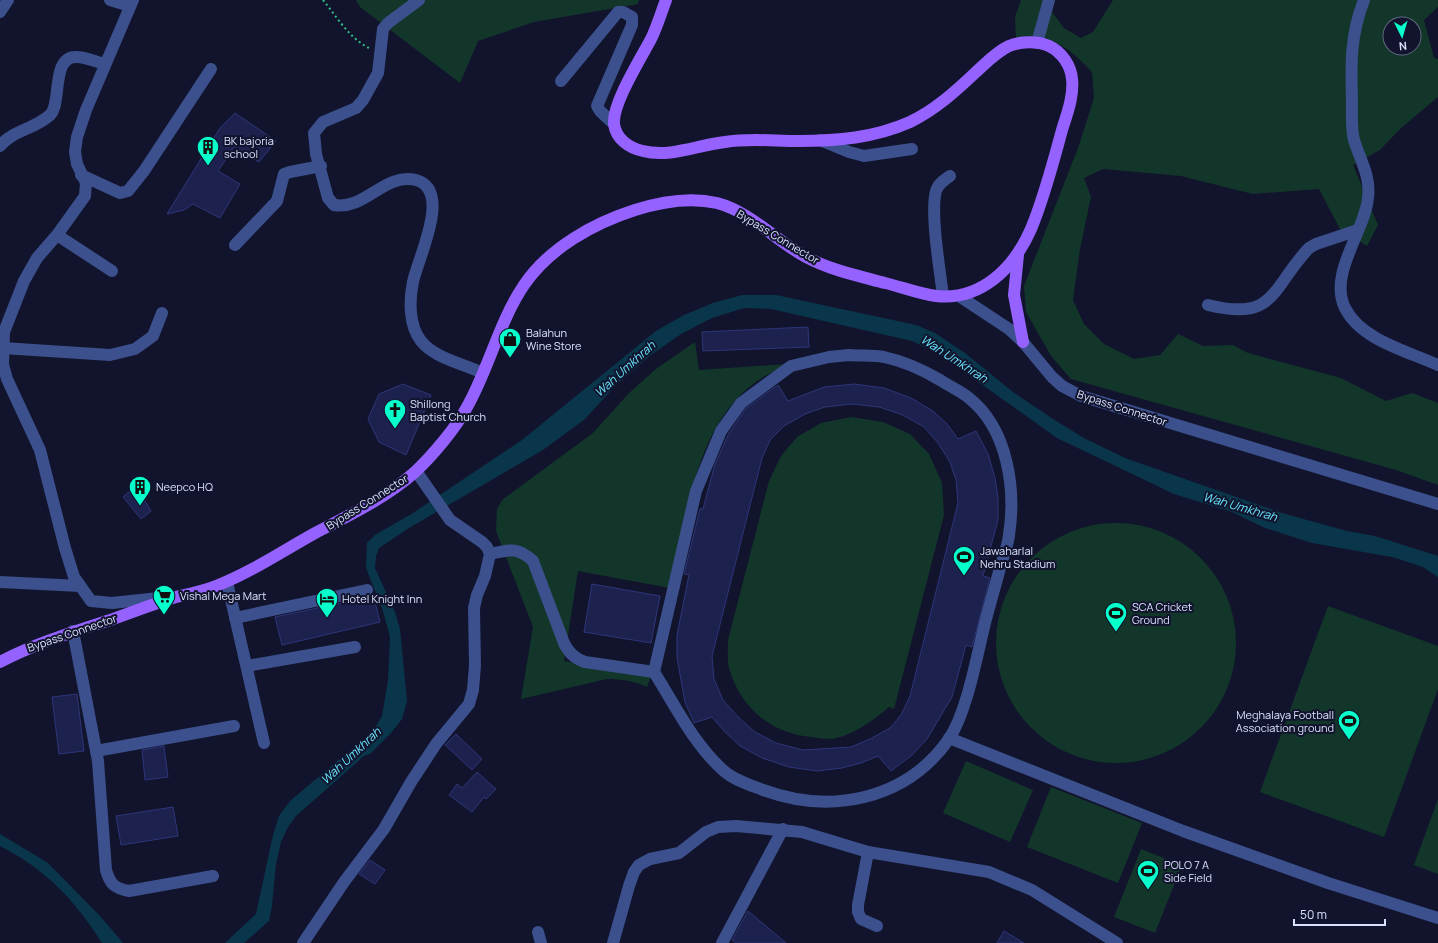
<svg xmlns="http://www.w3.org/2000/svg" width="1438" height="943" font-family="Manrope,sans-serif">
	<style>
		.green { fill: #13362a; fill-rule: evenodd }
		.water { fill: #0a364c }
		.building { fill: #1c214d; stroke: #2e367a; fill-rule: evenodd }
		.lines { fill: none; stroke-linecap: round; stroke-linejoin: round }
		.path { stroke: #2ec18b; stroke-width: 2; stroke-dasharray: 2 3; stroke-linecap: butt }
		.minor { stroke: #3b508c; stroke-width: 12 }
		.major { stroke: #9562ff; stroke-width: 12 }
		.labels { text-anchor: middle; stroke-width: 4; stroke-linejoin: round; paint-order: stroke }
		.poi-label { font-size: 11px; fill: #dbe2ff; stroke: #11142c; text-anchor: start }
		.street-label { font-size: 11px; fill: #dbe2ff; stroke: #11142c }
		.water-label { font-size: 12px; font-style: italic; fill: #69e7ff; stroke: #11142c }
	</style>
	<rect width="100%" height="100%" fill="#11142c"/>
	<g class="green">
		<polygon points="356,0 639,0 638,4 534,22 478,41 460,83 360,7"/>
		<path d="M1021,0h33l-2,12 12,16 17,10 12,-6 20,-32h325v7l-14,13 10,38 4,1v38l-38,32 -20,21 -27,15 25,60 -11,21 -27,-17 -21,-40 -66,5 -72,-18 -78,-7 -19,9 7,19 -11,52 -7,51 11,24 20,20 30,15 26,-4 18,-21 25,12 30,-1 15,8 93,25 45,23 26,-8 26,10v82l-42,-15 -325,-91 -20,-23 -25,-44 -2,-26 54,-138 16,-50 -2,-26c-10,-10 -23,-25 -38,-29 -12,-4 -25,-1 -38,-5l-1,-21zM1390,24h24v24h-24z"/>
		<path d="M695,342l4,28 103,-7c-10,3 -20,5 -29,9 -77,36 -86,144 -103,216l-92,-17 -14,90 87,15 -4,11c-13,-6 -25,-8 -40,-8l-86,20 12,-72 -37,-96 1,-22 5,-9 91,-67 35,-39 28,-25z"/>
		<path d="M851,417l32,5 27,12 19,20 13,29 2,32 -50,194 -5,-2c-15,13 -38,30 -59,32 -5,0 -12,-1 -18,-2 -41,-3 -72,-30 -83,-69 -2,-8 -1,-19 -1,-28l41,-159 12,-25 16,-19 24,-14z"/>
		<circle cx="1116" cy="643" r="120"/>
		<polygon points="1328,606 1438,646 1438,689 1384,837 1260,792"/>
		<polygon points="966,761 1033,790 1010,842 943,813"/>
		<polygon points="1051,787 1142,823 1118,883 1027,847"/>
		<polygon points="1438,799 1438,874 1414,865"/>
		<polygon points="1141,849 1182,865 1155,933 1114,917"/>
	</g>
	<g class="water">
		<polygon points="742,295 776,295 916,325 935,333 965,353 1013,392 1053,419 1084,438 1125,458 1282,513 1347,531 1375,536 1438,556 1438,577 1423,567 1392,557 1312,543 1265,528 1232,512 1174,494 1057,438 939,354 912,341 771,309 744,308 712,318 681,334 651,355 616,385 585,419 543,450 409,528 379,548 376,556 375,568 395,612 400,629 407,701 402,719 391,733 370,754 364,756 296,816 288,827 281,842 276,864 272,906 269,921 244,943 225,943 256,914 273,835 279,816 290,801 373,731 382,716 388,680 390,637 383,611 366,568 367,543 375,535 413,513 522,440 656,331 684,315 713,303"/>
		<path d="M0,834l48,29 52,53 23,27h-21c-27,-43 -57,-74 -102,-97z"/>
	</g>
	<g class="building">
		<polygon points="235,113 276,141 259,162 234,147 218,171 240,184 220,218 193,204 184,210 167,214 220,128"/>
		<polygon points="808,327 809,347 703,351 702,332"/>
		<polygon points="403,384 431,395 406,455 379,442 368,419 379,394"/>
		<path d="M854,384l30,4 27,10 22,13 14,13 11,15 18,-8 12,23 7,24 3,20v22l-15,56 7,2 -18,69 -6,-2 -14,52 -25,42 -15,16 -21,16 -13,-15 -17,7 -19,5 -25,3 -28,-4 -27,-9 -22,-12 -16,-15 -12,-14 -18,6 -9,-21 -8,-44v-23l12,-60 -5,-1 16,-65h3l12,-45 13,-29 18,-27 32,-23 10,16 36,-14zM852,404l27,3 24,8 21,12 14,16 12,19 6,18 2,23 -48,193 -9,19 -11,13 -18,10 -21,9 -48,3 -27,-7 -21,-11 -16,-14 -16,-18 -9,-21 -2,-23 50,-198 8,-18 14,-14 21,-12 20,-7z"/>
		<polygon points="136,486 151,511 141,519 123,497"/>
		<polygon points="592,584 660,596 651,643 584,632"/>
		<polygon points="373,594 380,622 282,645 275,617 369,597"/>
		<polygon points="77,694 84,751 59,754 52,697"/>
		<polygon points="456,734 482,759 472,770 445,745"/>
		<polygon points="164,746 168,777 145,780 142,750"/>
		<polygon points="477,772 496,789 486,799 484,797 472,812 449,795 457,784 462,788"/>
		<polygon points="173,807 178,836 121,845 116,816"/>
		<polygon points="370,860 385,870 375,884 359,874"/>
		<polygon points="748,911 786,943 736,943 732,940"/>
		<polygon points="1004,931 1024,943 997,943"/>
	</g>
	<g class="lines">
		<path class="path" d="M323,0c14,17 26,38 46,48"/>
		<g class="minor">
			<polyline points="110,0 130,6"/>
			<polyline points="133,0 86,110 77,137 75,152 77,164 86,183 85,196 57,235 37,258 24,281 4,332 3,365 7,379 40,450 65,548 74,577 91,601 112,603 168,597"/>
			<path d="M419,0l-31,23 -5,6 -5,44 -15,27 -7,8 -33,14 -9,11 2,21 12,44 6,7c30,6 51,-33 82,-25 37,10 1,80 -3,102 -4,19 -4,44 8,59 13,17 43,23 62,32"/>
			<path d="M1364,0c-14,36 -13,64 -12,101 0,12 -1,28 2,39 6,20 17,36 14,58 -3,33 -40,76 -23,110 16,32 62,43 93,57"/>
			<polyline points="0,12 8,0"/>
			<polyline points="1037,43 1049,0"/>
			<polyline points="561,81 618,12 623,12 632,17 632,25 597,106 600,111 614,124"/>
			<polyline points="820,140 849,152 864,156 912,149"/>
			<path d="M0,146c13,-16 35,-17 50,-31 12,-11 1,-57 25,-58 9,-1 21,5 30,7"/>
			<polyline points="81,175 120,193 128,191 144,171 211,69"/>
			<polyline points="57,235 112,271"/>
			<polyline points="235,245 277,201 284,174 290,172 321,166"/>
			<path d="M943,296c-3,-25 -13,-83 -7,-105 2,-7 8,-11 14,-15"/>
			<polyline points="959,296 1009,329 1023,342 1052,377 1062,386 1081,396 1438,504"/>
			<path d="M1208,305c68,17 63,-17 101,-57l7,-4 42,-14"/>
			<polyline points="3,348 110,355 135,349 153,336 162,313"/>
			<path d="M849,355c11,1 24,0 35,2 19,4 39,13 56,23 9,6 21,11 29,18 39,31 47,91 40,137 -1,10 -5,20 -8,29 -5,20 -11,39 -16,59 -8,32 -18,89 -36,116 -43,61 -118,76 -186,51 -13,-5 -29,-10 -39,-19 -30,-26 -49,-66 -70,-99l42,-181 25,-60 20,-28 50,-37 38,-9z"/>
			<path d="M490,554c19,-4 27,-8 43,7l31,82c5,10 10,15 21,19l69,10"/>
			<polyline points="0,582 80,586"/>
			<polyline points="227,582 264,743"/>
			<polyline points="235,618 367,590"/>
			<path d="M73,631l25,130 8,109c4,14 8,18 23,21l84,-15"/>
			<polyline points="247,666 355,647"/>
			<polyline points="949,738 1183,831 1328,883 1438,918"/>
			<polyline points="96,751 234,726"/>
			<polyline points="868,852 858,905 858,912 861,919 877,926"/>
			<polyline points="538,932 541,943"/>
			<polyline points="303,943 344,882 384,829 411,782 436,744 469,704 473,690 475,665 474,608 477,595 485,576 490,554 487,547 482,542 450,520 416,471"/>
			<polyline points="613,943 629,886 634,872 639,865 650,859 679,853 706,832 718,827 736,826 802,832 868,852 989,872 1032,890 1117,943"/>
			<polyline points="722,943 783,829"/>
		</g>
		<g class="major">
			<polyline points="1018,255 1014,295 1023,342"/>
			<path d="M0,662c34,-18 70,-29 107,-41 23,-8 46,-17 69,-24 13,-3 27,-6 40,-11 36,-14 68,-36 101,-54 33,-17 70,-35 98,-60 17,-16 41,-44 52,-65 22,-39 32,-85 57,-122 25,-37 70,-62 111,-75 25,-8 56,-13 82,-7 34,9 59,38 89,54 24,13 53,19 79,26 17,4 34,11 51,13 45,5 78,-28 95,-67 13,-31 22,-66 31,-99 5,-16 12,-34 10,-51 -1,-13 -10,-27 -23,-33 -11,-5 -28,-5 -40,0 -13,6 -23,17 -33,26 -20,19 -41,38 -66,50 -36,16 -73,19 -112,19 -24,0 -49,-3 -73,1 -27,3 -55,16 -82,9 -14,-3 -27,-12 -29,-27 -2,-20 27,-66 37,-85 6,-12 10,-26 15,-39"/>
		</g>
	</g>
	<defs>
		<g id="building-pin" transform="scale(1.15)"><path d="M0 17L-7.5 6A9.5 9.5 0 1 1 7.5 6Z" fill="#07ffcc" stroke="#11142c"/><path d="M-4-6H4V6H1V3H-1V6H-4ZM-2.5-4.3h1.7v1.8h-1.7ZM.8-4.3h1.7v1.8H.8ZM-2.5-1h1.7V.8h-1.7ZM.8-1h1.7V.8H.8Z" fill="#111"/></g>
		<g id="shop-pin" transform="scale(1.15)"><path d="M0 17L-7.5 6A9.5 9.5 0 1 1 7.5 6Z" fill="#07ffcc" stroke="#11142c"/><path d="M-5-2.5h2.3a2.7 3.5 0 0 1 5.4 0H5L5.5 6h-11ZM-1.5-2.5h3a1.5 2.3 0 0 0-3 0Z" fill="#111"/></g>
		<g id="church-pin" transform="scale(1.15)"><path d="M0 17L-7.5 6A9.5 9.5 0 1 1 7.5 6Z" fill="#07ffcc" stroke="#11142c"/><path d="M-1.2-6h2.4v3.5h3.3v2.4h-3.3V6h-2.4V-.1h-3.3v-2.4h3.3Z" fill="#111"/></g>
		<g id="stadium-pin" transform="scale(1.15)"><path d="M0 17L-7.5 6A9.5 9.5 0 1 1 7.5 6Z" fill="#07ffcc" stroke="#11142c"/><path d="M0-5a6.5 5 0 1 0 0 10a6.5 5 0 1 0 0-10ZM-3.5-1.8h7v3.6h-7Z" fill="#111"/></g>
		<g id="supermarket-pin" transform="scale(1.15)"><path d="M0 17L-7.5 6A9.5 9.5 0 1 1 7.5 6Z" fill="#07ffcc" stroke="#11142c"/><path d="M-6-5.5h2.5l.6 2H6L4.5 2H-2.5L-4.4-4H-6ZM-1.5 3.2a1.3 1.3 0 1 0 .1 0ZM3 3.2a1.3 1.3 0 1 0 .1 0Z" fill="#111"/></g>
		<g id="hotel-pin" transform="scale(1.15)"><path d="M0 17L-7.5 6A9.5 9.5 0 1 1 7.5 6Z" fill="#07ffcc" stroke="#11142c"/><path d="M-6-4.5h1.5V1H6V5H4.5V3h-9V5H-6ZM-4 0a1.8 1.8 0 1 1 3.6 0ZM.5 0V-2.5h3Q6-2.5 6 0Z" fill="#111"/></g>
	</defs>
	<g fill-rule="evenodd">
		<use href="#building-pin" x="208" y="147"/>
		<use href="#shop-pin" x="510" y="339"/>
		<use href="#church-pin" x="395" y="410"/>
		<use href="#building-pin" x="140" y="487"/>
		<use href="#stadium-pin" x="964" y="557"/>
		<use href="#supermarket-pin" x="164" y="596"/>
		<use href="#hotel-pin" x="327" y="599"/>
		<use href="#stadium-pin" x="1116" y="613"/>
		<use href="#stadium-pin" x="1349" y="721"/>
		<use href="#stadium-pin" x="1148" y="871"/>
	</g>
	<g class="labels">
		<g class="poi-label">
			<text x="224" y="145">BK bajoria<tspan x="224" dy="13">school</tspan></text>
			<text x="526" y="337">Balahun<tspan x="526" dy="13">Wine Store</tspan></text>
			<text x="410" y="408">Shillong<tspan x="410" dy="13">Baptist Church</tspan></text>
			<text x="156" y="491">Neepco HQ</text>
			<text x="980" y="555">Jawaharlal<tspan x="980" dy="13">Nehru Stadium</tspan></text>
			<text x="180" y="600">Vishal Mega Mart</text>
			<text x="342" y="603">Hotel Knight Inn</text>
			<text x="1132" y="611">SCA Cricket<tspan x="1132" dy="13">Ground</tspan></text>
			<text x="1334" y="719" text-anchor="end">Meghalaya Football<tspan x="1334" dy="13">Association ground</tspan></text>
			<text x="1164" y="869">POLO 7 A<tspan x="1164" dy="13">Side Field</tspan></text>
		</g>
		<g class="street-label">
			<text transform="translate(778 237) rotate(31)" y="4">Bypass Connector</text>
			<text transform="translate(1122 408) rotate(18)" y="4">Bypass Connector</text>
			<text transform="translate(367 502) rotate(-32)" y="4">Bypass Connector</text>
			<text transform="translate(72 633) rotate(-19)" y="4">Bypass Connector</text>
		</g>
		<g class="water-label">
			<text transform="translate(954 359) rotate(33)" y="4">Wah Umkhrah</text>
			<text transform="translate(625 369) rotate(-42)" y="4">Wah Umkhrah</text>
			<text transform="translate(1240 507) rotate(16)" y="4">Wah Umkhrah</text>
			<text transform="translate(351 756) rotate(-43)" y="4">Wah Umkhrah</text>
		</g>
	</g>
	<g transform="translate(1402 36) rotate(175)"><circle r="19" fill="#11142c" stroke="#626680"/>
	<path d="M0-3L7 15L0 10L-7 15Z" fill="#07ffcc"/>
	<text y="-6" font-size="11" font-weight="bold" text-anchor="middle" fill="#dbe2ff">N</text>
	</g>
	<path d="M1294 919v6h91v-6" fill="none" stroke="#dbe2ff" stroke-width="2"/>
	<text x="1300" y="919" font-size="12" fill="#dbe2ff" stroke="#11142c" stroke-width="3" paint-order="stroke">50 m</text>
</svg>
